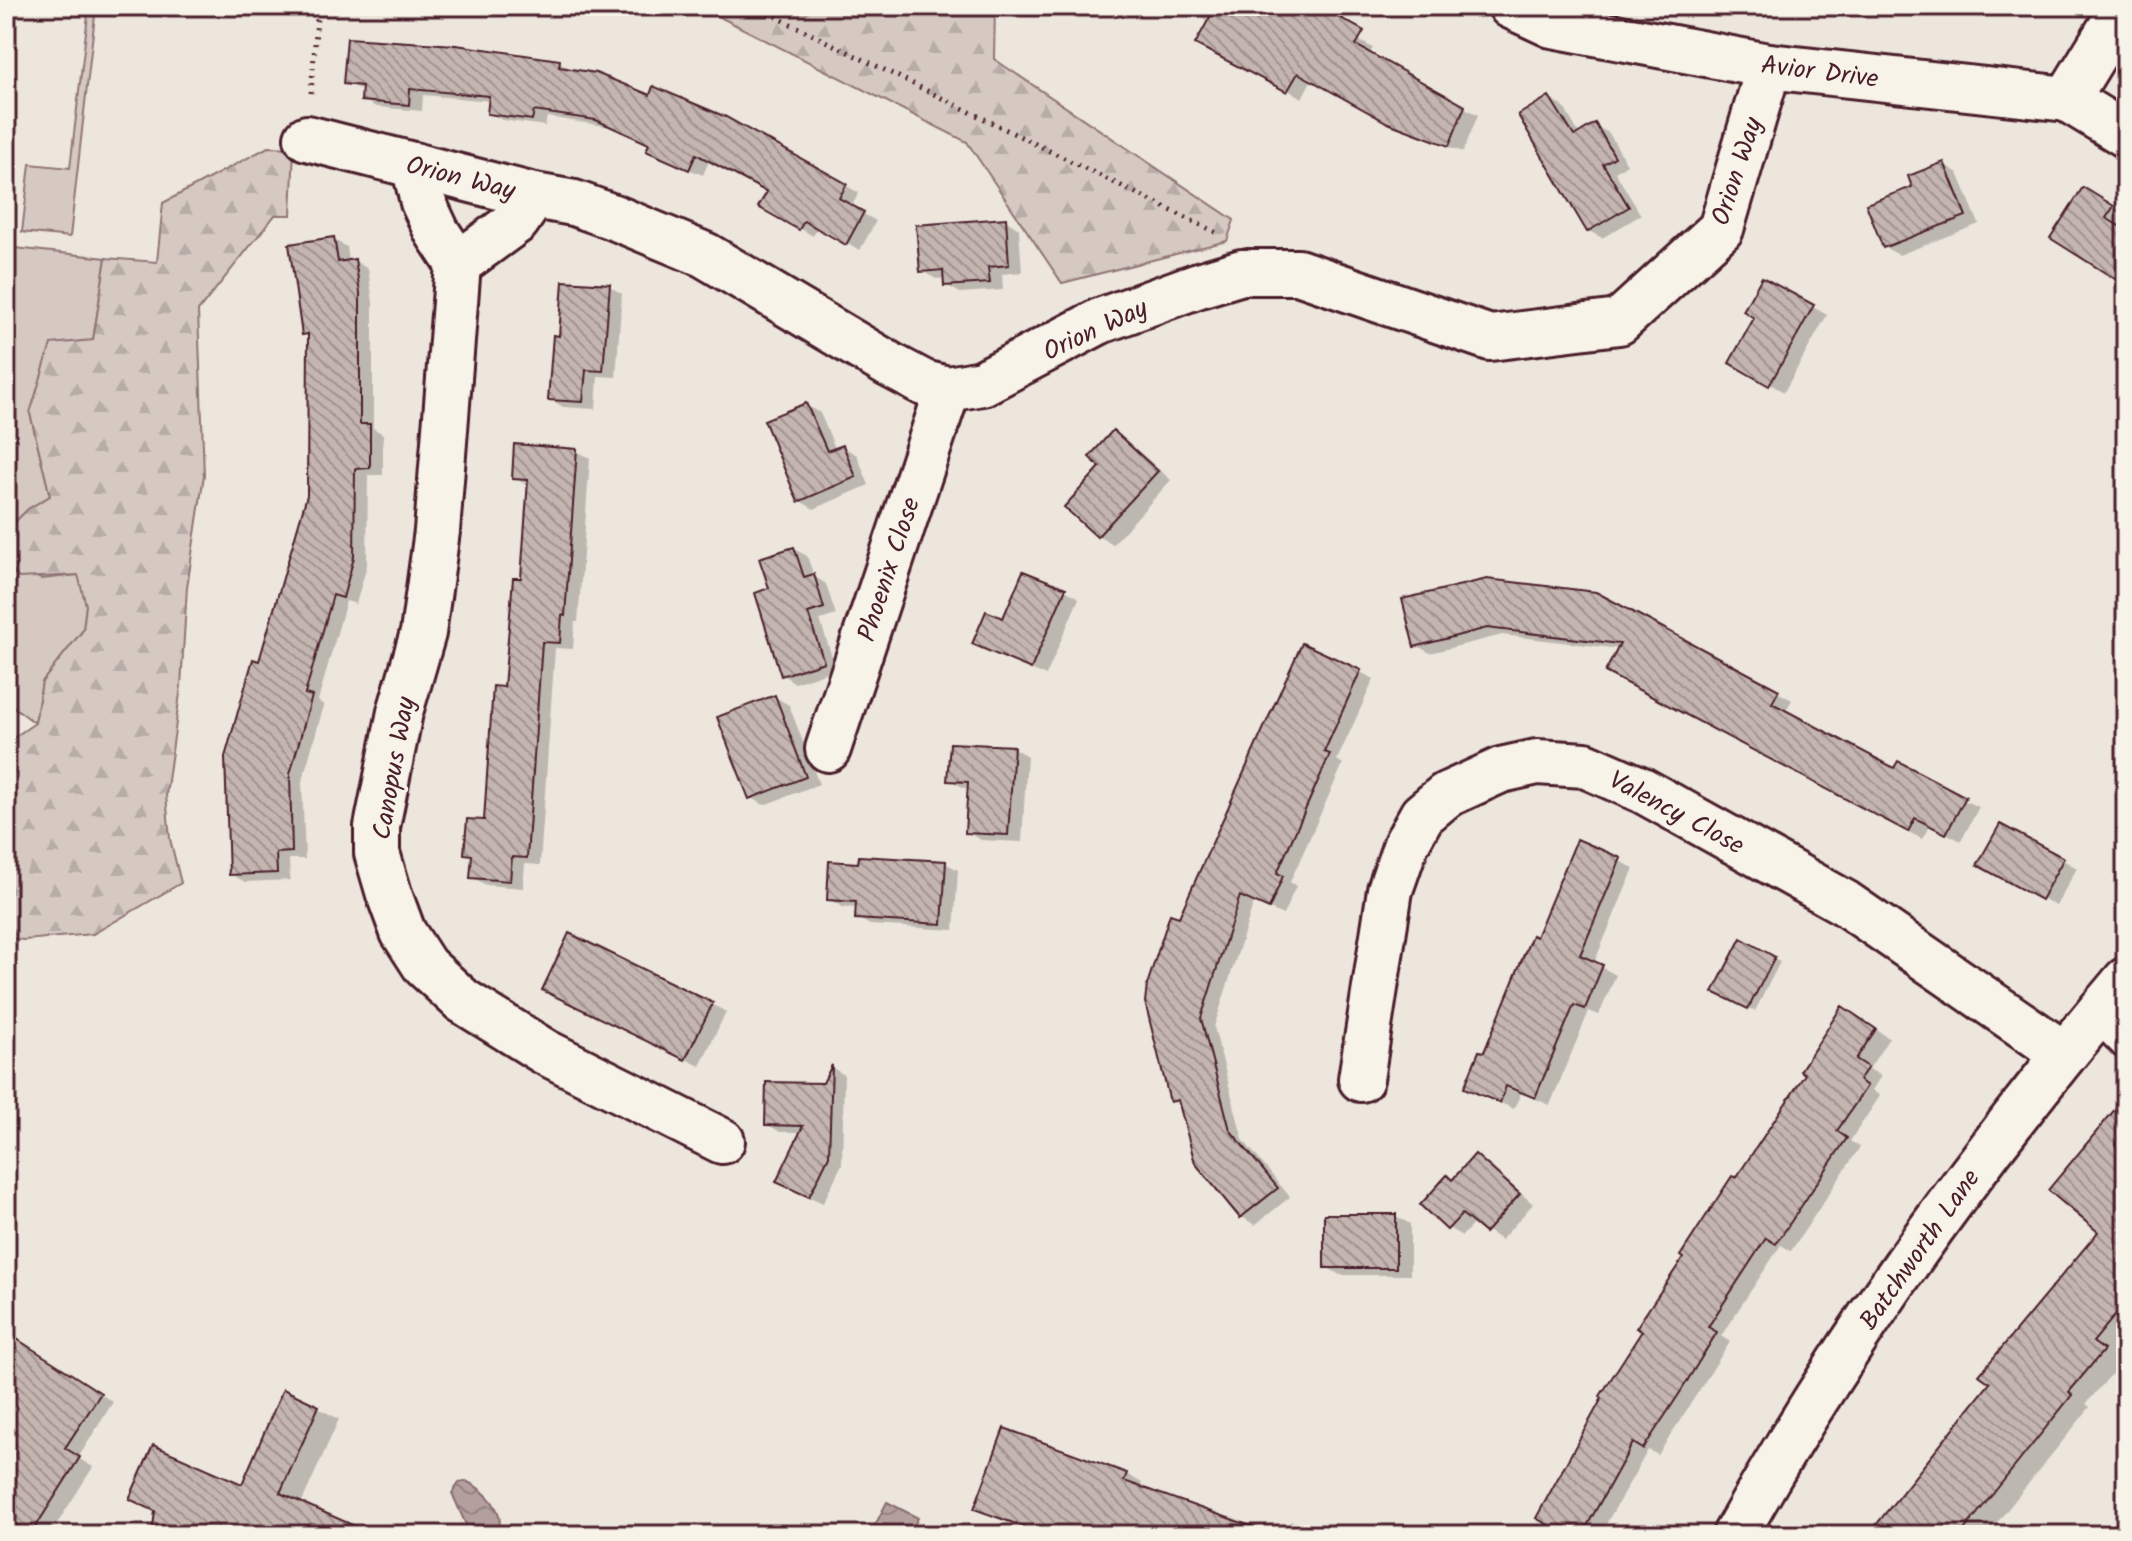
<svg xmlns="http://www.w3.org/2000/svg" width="2132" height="1541" font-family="Kalam,sans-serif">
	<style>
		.grass { fill: #d5c9c2; stroke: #907476; stroke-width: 2 }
		.forest { fill: url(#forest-firs); stroke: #907476; stroke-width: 2 }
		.water { fill: url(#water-waves); stroke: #896c6f; stroke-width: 2 }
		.shadow { fill: #0003 }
		.building { fill: url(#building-back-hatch); stroke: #4a1f2b; stroke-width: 2 }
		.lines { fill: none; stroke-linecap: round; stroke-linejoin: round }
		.lane-casing { stroke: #4a1f2b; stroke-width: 30 }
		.street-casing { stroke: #4a1f2b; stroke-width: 50 }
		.secondary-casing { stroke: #4a1f2b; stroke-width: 50 }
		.path { stroke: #4a1f2b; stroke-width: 5; stroke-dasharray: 2 6; stroke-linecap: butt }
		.lane { stroke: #f7f3e8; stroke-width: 24 }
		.street { stroke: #f7f3e8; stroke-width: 44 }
		.secondary { stroke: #f7f3e8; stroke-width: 44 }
		.labels { text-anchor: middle; stroke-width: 7; stroke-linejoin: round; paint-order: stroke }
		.street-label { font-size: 26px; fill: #4a1f2b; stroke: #f7f3e8 }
	</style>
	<defs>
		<pattern id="forest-firs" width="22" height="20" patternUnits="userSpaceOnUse" patternTransform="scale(2)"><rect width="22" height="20" fill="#d5c9c2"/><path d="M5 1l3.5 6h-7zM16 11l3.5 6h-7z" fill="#b8aca7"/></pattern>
		<pattern id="water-waves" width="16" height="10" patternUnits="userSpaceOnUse" patternTransform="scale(2)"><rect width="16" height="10" fill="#b39f9d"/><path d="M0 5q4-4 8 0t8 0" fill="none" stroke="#948180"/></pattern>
		<pattern id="building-back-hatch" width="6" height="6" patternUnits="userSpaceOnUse" patternTransform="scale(2)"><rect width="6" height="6" fill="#c4b5b0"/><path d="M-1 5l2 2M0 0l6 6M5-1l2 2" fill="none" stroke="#a1938f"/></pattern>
	</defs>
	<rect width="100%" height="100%" fill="#ece6dd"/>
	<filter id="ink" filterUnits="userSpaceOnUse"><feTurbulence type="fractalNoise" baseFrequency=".0125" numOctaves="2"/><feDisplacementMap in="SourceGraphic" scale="16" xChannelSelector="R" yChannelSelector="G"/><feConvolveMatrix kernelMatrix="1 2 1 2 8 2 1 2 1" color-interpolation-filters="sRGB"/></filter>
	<g filter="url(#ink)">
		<g class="grass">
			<polygon points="6,6 17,6 10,63 6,63"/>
			<polygon points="89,6 96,6 70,237 22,232 30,164 70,168"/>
			<polygon points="6,247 106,258 93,340 30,413 50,496 28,509 6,531"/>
			<polygon points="6,561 7,565 41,579 79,575 86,605 83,630 42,682 35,723 6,701"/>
		</g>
		<g class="forest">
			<polygon points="698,6 995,6 994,59 1234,220 1227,241 1062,283 967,142"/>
			<polygon points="268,147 294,148 291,215 275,215 198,311 204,475 187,587 181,686 166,795 170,839 181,883 93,934 24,940 6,938 6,743 35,723 42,682 83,630 86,605 78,575 19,578 6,565 6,531 28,509 50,496 30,413 51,344 93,340 106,258 157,262 163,203"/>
		</g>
		<g class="water">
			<path d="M466,1481c19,9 43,32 30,54l-26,-1 -18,-41 7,-10z"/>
			<polygon points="887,1502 918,1518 909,1535 870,1535"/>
		</g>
		<g class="shadow">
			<polygon points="1183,6 1297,6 1373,48 1369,55 1478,115 1463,152 1405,130 1312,79 1302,98 1267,78 1209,22"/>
			<polygon points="559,62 572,69 651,97 725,118 859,193 851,207 876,221 860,250 818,227 813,236 761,206 769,191 710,159 703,175 661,158 648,150 651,144 611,127 547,117 545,126 502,120 489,113 491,101 423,95 422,111 376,107 363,100 364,91 345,83"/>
			<polygon points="1549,99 1563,106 1580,135 1595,126 1609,133 1627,164 1615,172 1641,215 1602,238 1589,231"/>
			<polygon points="1944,164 1958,173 1979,224 1899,255 1884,247 1915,188"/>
			<polygon points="2098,198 2126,215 2119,228 2126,232 2126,284"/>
			<polygon points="1005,220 1019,229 1022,272 1002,274 1003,290 960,293 946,285 946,278 936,279 922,271"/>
			<polygon points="334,240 347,247 349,262 355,261 368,269 373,302 373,428 383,434 383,475 368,475 367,565 356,604 346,601 318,701 324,705 302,782 305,859 289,859 290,880 245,882 231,874 260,663 309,495 310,337 304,333"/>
			<polygon points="609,286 622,294 616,377 598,376 596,409 563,407 550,399 561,338"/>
			<polygon points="1813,307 1827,315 1784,392 1732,363 1757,317"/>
			<polygon points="806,405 820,413 836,450 843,447 857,455 869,485 814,509 800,501"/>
			<polygon points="1113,433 1127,441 1171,480 1113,544 1099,536 1067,507 1103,467"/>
			<polygon points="576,451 590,458 578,622 575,622 573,649 555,648 540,865 525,864 523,888 486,885 472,877 474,858 466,853 485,822 522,581 529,486 514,478"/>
			<polygon points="794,549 807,556 814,576 826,584 836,615 820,620 836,669 795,683 783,675 771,590"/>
			<polygon points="1065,590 1079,598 1046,676 974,643 1004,621"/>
			<polygon points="1596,594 1792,700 1785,712 1895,771 1979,807 1961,841 1930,825 1922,839 1790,770 1620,649 1502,635 1430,653 1416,645"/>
			<polygon points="1360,672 1374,679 1337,760 1343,764 1290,882 1296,886 1283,915 1254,902 1214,1027 1243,1140 1290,1197 1255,1225 1242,1217 1197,1162 1182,1106 1172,1101 1180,920"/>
			<polygon points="775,697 789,705 819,784 764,805 750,797"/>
			<polygon points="1013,748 1027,756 1022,842 981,840 967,832 969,788 964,788 950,780"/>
			<polygon points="1578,842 1634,868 1594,963 1616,975 1599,1015 1589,1011 1550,1105 1521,1093 1514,1109 1466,1087 1485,1055"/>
			<polygon points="2063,860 2077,868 2056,906 1980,864"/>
			<polygon points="945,863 958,870 954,930 870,925 857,918 858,908 842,907 829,899 860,865"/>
			<polygon points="1742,941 1780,962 1755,1011 1716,991"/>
			<polygon points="558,998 712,1004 726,1012 700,1066"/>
			<polygon points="1857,1017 1889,1038 1869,1069 1881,1076 1872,1090 1880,1096 1850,1141 1860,1147 1791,1251 1781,1245 1721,1336 1730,1342 1658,1455 1648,1450 1600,1535 1570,1535 1737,1181"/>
			<polygon points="833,1068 844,1075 842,1164 823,1203 792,1189 802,1132 780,1132 767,1124 825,1085"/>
			<polygon points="2126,1107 2126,1335 2111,1353 2122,1362 2086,1404 2090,1407 1987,1535 1870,1535 1993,1383 2101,1232"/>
			<polygon points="1476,1157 1490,1165 1533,1204 1501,1240 1475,1222 1462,1236 1448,1228 1453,1182"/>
			<polygon points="1396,1216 1410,1224 1410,1275 1340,1275 1326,1267"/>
			<polygon points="30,1349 113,1402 78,1458 93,1467 50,1535 36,1535 6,1516 6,1355"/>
			<polygon points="318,1408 339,1419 301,1504 370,1535 154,1535 157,1513 131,1498 243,1487"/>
			<polygon points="1126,1474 1142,1483 1140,1489 1269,1535 1042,1535 993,1517 977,1508"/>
			<polygon points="1291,1521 1330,1535 1286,1535"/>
		</g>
		<g class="building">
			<polygon points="1216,6 1319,6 1364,31 1356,45 1465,106 1449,146 1388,123 1298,73 1287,92 1195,44"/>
			<polygon points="347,38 456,45 560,60 559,67 596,73 650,95 653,86 726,117 847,184 839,198 864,212 846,245 804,221 799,230 758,207 767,192 696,154 689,170 646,151 649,144 596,120 534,111 532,120 487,114 489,96 410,89 409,105 361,101 362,86 343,84"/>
			<polygon points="1549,96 1574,136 1595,123 1615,157 1603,164 1629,207 1587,232 1518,115"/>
			<polygon points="1944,162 1966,216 1883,248 1866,204 1912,187 1908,176"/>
			<polygon points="2083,187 2114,206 2106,218 2126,230 2126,286 2050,238"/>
			<polygon points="1006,218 1009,265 988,267 990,283 944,286 943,270 920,272 916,225"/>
			<polygon points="334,237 338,262 355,259 360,293 360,424 370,424 370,468 355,469 354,557 343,598 333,595 305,694 312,696 290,774 292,852 276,853 277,873 229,875 225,757 253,659 259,661 307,495 308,334 302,335 289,244"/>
			<polygon points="1762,277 1814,305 1769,386 1729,363 1754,318 1743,311"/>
			<polygon points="563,281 610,284 603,371 586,370 583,402 548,400 553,335 559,336"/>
			<polygon points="806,403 827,451 843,445 856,477 798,502 764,420"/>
			<polygon points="1113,430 1158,471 1097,537 1064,507 1100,467 1089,457"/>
			<polygon points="514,444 577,449 565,616 562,615 560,643 542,642 527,858 512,857 510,881 470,878 472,855 464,854 467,819 484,820 493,686 504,687 513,578 521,578 528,480 512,479"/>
			<polygon points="794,547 804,577 814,574 824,608 808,613 824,662 781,676 755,593 769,588 759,558"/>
			<polygon points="1023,571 1066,588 1031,669 972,644 986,611 1003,618"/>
			<polygon points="1487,579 1596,592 1779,690 1772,703 1894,768 1898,761 1966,797 1946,834 1915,818 1908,832 1605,672 1620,644 1487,628 1414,647 1402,599"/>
			<polygon points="1302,643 1361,670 1324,752 1330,754 1277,873 1283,876 1269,909 1240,896 1201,1018 1230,1130 1278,1188 1240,1218 1195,1163 1178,1100 1170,1102 1145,1002 1147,985 1170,914 1179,917"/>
			<polygon points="775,695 806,777 749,799 717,717"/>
			<polygon points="950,743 1014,746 1008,835 965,833 968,782 947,781"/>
			<polygon points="2000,824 2064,858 2041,900 1977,865"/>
			<polygon points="1577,839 1621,858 1580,955 1603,965 1585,1009 1574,1005 1535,1098 1506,1086 1500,1103 1464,1088 1479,1051 1484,1052 1532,935 1536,937"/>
			<polygon points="859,856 946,861 942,924 855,919 856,902 827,900 829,861 858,863"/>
			<polygon points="569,933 713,1003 685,1060 542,990"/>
			<polygon points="1741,938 1775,957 1748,1009 1713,992"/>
			<polygon points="1842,1006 1876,1029 1856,1059 1868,1067 1859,1080 1867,1086 1837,1131 1847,1138 1776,1244 1766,1238 1708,1327 1717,1332 1681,1391 1643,1449 1633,1443 1582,1535 1566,1535 1536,1518 1602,1398 1600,1396 1642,1331 1636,1328 1683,1258 1680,1256 1732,1176 1736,1178 1805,1074 1800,1071"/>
			<polygon points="832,1065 829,1156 809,1197 776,1182 803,1126 765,1125 766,1082 823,1083"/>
			<polygon points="2126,1096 2126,1302 2093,1342 2104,1350 2069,1392 2072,1395 1960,1535 1868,1535 1990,1383 1979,1375 2098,1232 2048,1190"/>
			<polygon points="1475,1154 1520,1194 1485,1233 1462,1214 1447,1230 1420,1205 1447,1175 1452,1180"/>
			<rect x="1324" y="1214" width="72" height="54"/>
			<polygon points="6,1332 101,1393 65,1448 80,1457 31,1534 6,1518"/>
			<polygon points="283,1389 319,1406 280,1493 375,1535 152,1535 155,1511 129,1499 153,1445 242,1484"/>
			<polygon points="1004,1428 1127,1473 1124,1481 1262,1530 1261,1535 1047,1535 974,1509"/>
		</g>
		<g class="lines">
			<g class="lane-casing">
				<polyline id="lane" points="2095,1017 2126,1048"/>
			</g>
			<g class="street-casing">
				<g id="street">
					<polyline points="1511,6 1552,25 1769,66 2067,99 2126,135"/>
					<polyline points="2067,99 2124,6"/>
					<polyline points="307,138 534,196 574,203 616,218 705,255 890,365 924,383 948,389 982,383 1100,321 1199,285 1242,272 1298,272 1490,338 1619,322 1721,229 1769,66"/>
					<polyline points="414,165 423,202 437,232 458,264"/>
					<polyline points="534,196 517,221 458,264 437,531 423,633 400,712 377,827 377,853 389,894 403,932 425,966 463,1001 545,1052 722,1141"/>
					<polyline points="828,749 948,389"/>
					<polyline points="1361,1079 1390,890 1406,844 1422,815 1446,795 1501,770 1537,762 1585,765 1642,790 1845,903 2064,1054"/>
				</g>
			</g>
			<g class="secondary-casing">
				<path id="secondary" d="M1735,1535c111,-198 245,-382 391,-555"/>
			</g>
			<g class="path">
				<polyline points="754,6 1217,233"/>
				<polyline points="311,93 318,6"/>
			</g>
			<use href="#lane" class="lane"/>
			<use href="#street" class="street"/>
			<use href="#secondary" class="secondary"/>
		</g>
	</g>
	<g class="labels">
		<g class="street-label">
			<text transform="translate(1820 71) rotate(7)" y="9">Avior Drive</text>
			<text transform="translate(1736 171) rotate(-72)" y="9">Orion Way</text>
			<text transform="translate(461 177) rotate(14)" y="9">Orion Way</text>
			<text transform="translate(1095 329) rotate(-25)" y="9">Orion Way</text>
			<text transform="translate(888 569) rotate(-72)" y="9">Phoenix Close</text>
			<text transform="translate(393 768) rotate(-80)" y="9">Canopus Way</text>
			<text transform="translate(1677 812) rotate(28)" y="9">Valency Close</text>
			<text transform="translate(1919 1249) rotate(-55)" y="9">Batchworth Lane</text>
		</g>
	</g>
	<rect width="2132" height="1541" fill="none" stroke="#f7f3e8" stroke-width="32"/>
	<rect x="16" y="16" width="2100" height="1509" fill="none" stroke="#4a1f2b" stroke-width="3" filter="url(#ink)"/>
</svg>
